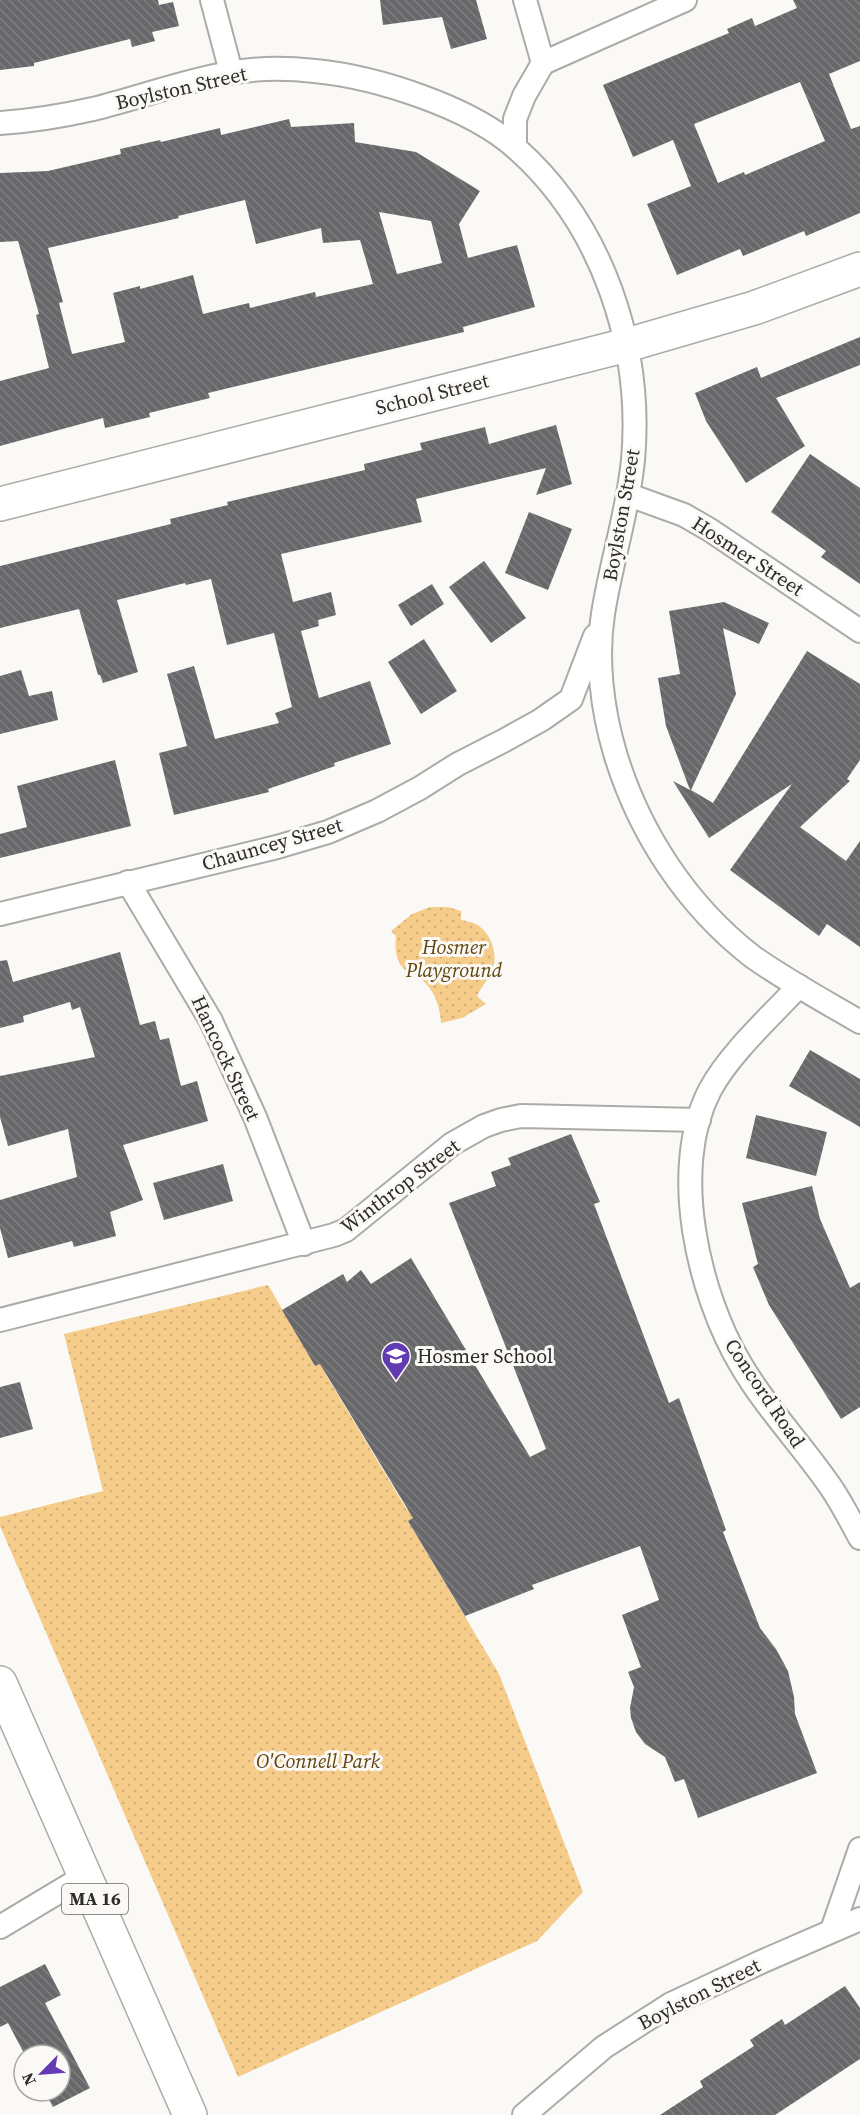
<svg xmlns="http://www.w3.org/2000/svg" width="860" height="2115" font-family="'Source Serif 4',serif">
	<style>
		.park { fill: url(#park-dots) }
		.building { fill: url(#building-back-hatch); fill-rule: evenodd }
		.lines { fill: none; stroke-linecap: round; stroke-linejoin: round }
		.street-casing { stroke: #adaba8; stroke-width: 26 }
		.secondary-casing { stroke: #adaba8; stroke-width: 36 }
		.primary-casing { stroke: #adaba8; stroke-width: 36 }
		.street { stroke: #fff; stroke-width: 22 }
		.secondary { stroke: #fff; stroke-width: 33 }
		.primary { stroke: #fff; stroke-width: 33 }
		.labels { text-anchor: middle; stroke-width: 6; stroke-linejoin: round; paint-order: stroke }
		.shield { fill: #fbf9f6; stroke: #6b6a68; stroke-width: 1.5 }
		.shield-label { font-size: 18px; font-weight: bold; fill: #2d2c2b }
		.street-label { font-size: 20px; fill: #2d2c2b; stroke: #fbf9f6 }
		.park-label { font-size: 20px; font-style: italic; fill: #62450c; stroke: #fbf9f6 }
		.poi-label { font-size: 20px; fill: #2d2c2b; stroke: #fbf9f6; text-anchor: start }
	</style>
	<defs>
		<pattern id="park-dots" width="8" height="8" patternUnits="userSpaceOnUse" patternTransform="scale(1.5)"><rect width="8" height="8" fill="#f5cc89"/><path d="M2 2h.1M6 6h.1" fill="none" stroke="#d2af76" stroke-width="1.8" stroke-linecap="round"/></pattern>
		<pattern id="building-back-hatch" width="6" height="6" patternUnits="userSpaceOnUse" patternTransform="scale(1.5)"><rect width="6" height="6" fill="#68676a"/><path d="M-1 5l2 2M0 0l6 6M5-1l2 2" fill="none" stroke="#7e7d7f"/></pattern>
	</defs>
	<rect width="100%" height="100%" fill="#fbf9f6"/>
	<g class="park">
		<path d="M430,907h18l13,4v9c5,1 11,2 15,4 15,8 23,31 16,47 -4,9 -11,16 -15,25l9,8 -24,14 -21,5c-1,-18 -7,-34 -22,-46 -5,-3 -12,-5 -16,-9 -8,-9 -8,-22 -7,-32l-5,-5 21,-17z"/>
		<polygon points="268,1285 315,1366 331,1359 326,1375 407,1510 415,1506 419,1515 408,1521 499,1674 583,1892 537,1941 238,2077 0,1526 0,1517 103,1491 64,1334"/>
	</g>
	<g class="building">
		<polygon points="0,0 158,0 159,5 173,2 179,26 152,32 155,41 132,47 130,39 34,63 34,66 0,70"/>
		<polygon points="380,0 476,0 487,39 451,49 442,17 383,25"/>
		<path d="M793,0h67v61l-31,13 22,55 9,-3v87l-54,23 -2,-5 -61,25 -3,-7 -63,26 -30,-71 44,-18 -18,-46 -40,17 -30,-72 126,-52 -2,-4 25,-11 3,8 42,-18zM800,82l25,59 -80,34 -1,-3 -26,11 -24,-59z"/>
		<path d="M289,119l2,8 63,-4 1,19 61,10 64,39 -21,33 9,34 49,-13 18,62 -72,20 1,5 -256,61 2,5 -61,15 1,4 -45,11 -2,-10 -103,28v-65l49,-13 -13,-53 3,-1 -21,-73 -18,1v-69l48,-2 73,-17 -1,-5 40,-9 1,2 59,-14 1,7zM245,200l11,44 65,-16 2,15 37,-3 13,44 -57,13 -1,-5 -65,16 -1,-5 -46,11 -10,-39 -53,14v-3l-27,7 12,49 -53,12 -13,-51 4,-1 -15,-54 131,-30 -1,-2zM379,212l52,9 11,42 -45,11z"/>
		<polygon points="860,337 860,365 776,398 805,446 746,483 706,421 695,393 757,367 761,378"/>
		<polygon points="556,425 572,484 536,495 546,468 416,499 422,522 281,554 293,602 331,592 336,615 318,620 319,626 301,631 319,698 370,681 391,744 334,763 335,766 268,789 269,792 174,815 159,753 187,746 167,674 194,666 215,739 279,723 275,713 292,707 274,633 227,645 211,579 186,585 185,583 117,600 138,672 103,683 100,675 98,675 79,609 0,628 0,566 171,524 170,519 228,505 227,502 365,470 364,464 422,450 420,443 485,427 489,444"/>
		<polygon points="810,454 860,488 860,584 821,557 826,551 771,512"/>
		<polygon points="529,512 572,529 548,590 505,573"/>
		<polygon points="484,561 526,618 491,643 449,587"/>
		<polygon points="432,584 444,604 411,626 398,605"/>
		<polygon points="724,602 769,623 759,644 723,628 736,694 691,790 713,803 807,651 860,684 860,760 847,779 850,781 800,827 846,861 860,841 860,947 827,924 819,936 730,870 792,784 709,838 673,781 690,790 666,726 658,678 680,674 669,611"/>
		<polygon points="424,639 457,691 421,714 388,662"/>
		<polygon points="21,670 29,696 52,691 58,720 0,734 0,676"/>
		<polygon points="115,760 131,826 0,858 0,834 27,827 17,786"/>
		<polygon points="120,952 140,1025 155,1021 160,1040 169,1038 181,1086 197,1081 208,1121 123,1145 143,1200 110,1212 116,1236 74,1247 72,1241 8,1258 0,1228 0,1200 77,1177 68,1129 8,1146 0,1117 0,1076 95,1057 80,1007 72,1010 70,1002 23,1016 24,1022 0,1028 0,961 7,960 13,982"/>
		<polygon points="810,1050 860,1079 860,1127 789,1086"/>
		<polygon points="756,1115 827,1132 816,1176 746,1158"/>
		<polygon points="571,1134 600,1202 594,1204 669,1403 679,1398 726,1530 723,1532 760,1628 776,1649 788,1671 794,1697 795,1714 817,1773 698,1818 684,1779 675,1782 665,1757 645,1744 636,1732 631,1718 630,1708 634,1687 628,1672 641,1667 622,1615 659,1600 640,1546 532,1585 534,1589 465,1616 408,1521 413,1518 320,1364 315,1366 282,1310 343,1274 347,1282 361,1270 371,1284 411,1258 530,1457 546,1449 449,1203 496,1186 491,1172 511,1165 508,1158"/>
		<polygon points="223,1164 233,1201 164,1220 153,1183"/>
		<polygon points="812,1186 820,1219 850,1288 860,1282 860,1407 841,1419 769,1305 753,1267 758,1264 742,1203"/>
		<polygon points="20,1382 33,1429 0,1438 0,1387"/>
		<polygon points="45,1964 61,1995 45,2003 90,2088 53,2107 44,2091 60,2091 60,2055 25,2055 8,2023 0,2027 0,1987"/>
		<polygon points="845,1986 860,2008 860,2059 775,2115 660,2115 703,2087 700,2081 754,2046 750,2040 782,2019 785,2025"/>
	</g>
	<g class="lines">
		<g class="street-casing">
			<g id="street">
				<polyline points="212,0 231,72"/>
				<polyline points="543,63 685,0"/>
				<path d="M0,123c31,-2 62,-7 93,-14 45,-11 90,-28 136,-36 27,-5 58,-5 86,-2 61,6 156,36 202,78 86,77 126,198 116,311 -5,52 -22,102 -30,154 -7,45 -1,95 12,139 24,80 72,153 138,204 34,24 71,44 107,65"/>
				<polyline points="515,147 515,119 524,96 543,63 525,0"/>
				<polyline points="629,495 684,515 710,530 860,631"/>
				<polyline points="128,882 211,1021 255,1117 304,1244"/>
				<polyline points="0,914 277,847 328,832 377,811 420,788 458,764 505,740 541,720 571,699 595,636"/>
				<path d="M799,986c-28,30 -70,68 -89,104 -41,78 -12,203 31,275 24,41 57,76 84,114 14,18 24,39 35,59"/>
				<polyline points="0,1320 334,1235 346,1230 452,1144 484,1126 501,1120 521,1116 699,1120"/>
				<polyline points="0,1927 85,1876"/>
				<polyline points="832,1930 860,1849"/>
				<polyline points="524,2115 604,2047 671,2004 761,1962 860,1919"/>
			</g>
		</g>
		<g class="secondary-casing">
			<polyline id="secondary" points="0,504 627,345 754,308 860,269"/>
		</g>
		<g class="primary-casing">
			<polyline id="primary" points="0,1683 190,2115"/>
		</g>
		<use href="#street" class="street"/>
		<use href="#secondary" class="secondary"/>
		<use href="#primary" class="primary"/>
	</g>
	<defs>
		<g id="school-pin" transform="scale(1.5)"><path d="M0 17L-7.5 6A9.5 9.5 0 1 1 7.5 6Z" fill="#623ab2" stroke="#fbf9f6"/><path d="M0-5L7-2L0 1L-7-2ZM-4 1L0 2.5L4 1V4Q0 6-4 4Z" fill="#fff"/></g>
	</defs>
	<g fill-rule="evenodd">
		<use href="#school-pin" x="396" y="1356"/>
	</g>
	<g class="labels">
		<rect class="shield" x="62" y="1884" width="66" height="30" rx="4.5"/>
		<g class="shield-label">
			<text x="95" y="1905">MA 16</text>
		</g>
		<g class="street-label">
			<text transform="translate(181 88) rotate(-13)" y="7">Boylston Street</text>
			<text transform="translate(432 394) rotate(-14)" y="7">School Street</text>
			<text transform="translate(621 515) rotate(-80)" y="7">Boylston Street</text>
			<text transform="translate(748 556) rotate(33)" y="7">Hosmer Street</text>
			<text transform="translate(272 844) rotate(-16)" y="7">Chauncey Street</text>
			<text transform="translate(226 1058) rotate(65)" y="7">Hancock Street</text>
			<text transform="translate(400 1186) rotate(-37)" y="7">Winthrop Street</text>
			<text transform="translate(765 1393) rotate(56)" y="7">Concord Road</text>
			<text transform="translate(699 1994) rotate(-27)" y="7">Boylston Street</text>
		</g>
		<g class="park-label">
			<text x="454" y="954">Hosmer<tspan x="454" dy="23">Playground</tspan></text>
			<text x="318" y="1768">O'Connell Park</text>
		</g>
		<g class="poi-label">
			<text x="417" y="1363">Hosmer School</text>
		</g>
	</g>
	<g transform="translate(42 2073) rotate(245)"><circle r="28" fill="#fbf9f6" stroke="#a9a7a5" stroke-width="1.5"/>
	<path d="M0-4.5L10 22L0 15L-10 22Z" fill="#623ab2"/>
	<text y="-9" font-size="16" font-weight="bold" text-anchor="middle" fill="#2d2c2b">N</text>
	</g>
</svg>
